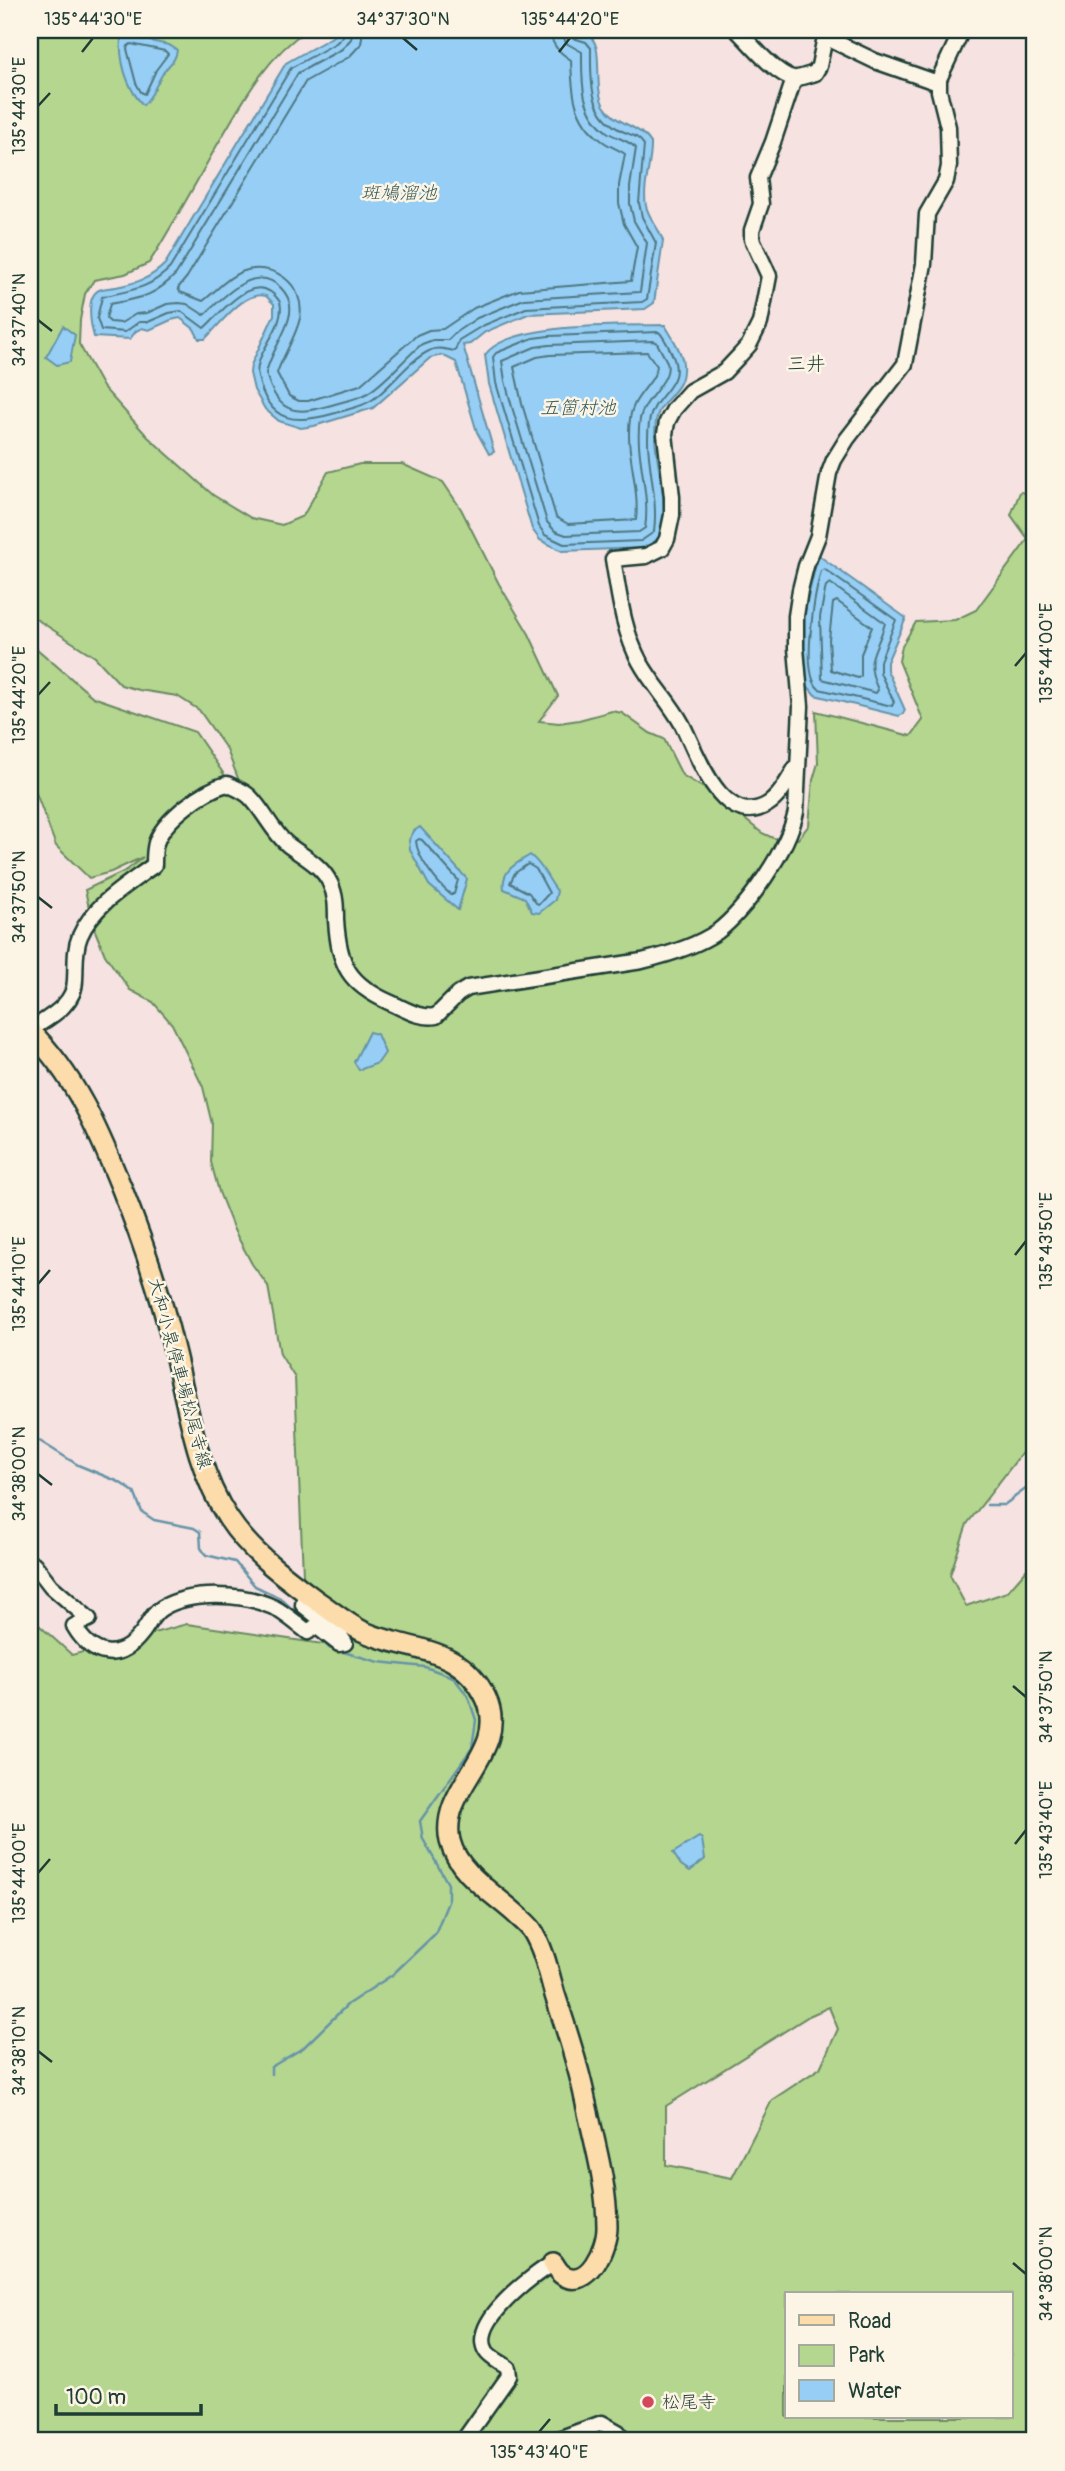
<svg xmlns="http://www.w3.org/2000/svg" width="1065" height="2471" font-family="Pangolin,'Klee One',sans-serif">
	<style>
		.green { fill: #b5d68f; stroke: #6a8a62; stroke-width: 2; fill-rule: evenodd }
		.water { fill: #96cef5; stroke: #6694a8; stroke-width: 2 }
		.lines { fill: none; stroke-linecap: round; stroke-linejoin: round }
		.shore { stroke: #4f7781; stroke-width: 2 }
		.stream { stroke: #6694a8; stroke-width: 2.5 }
		.minor-casing { stroke: #1f3d34; stroke-width: 19 }
		.major-casing { stroke: #1f3d34; stroke-width: 24 }
		.minor { stroke: #fcf5e5; stroke-width: 14 }
		.major { stroke: #fddcac; stroke-width: 19 }
		.ticks { fill: none; stroke: #1f3d34; stroke-width: 2.5 }
		.poi-dot { fill: #d1495b; stroke: #fcf5e5; stroke-width: 2.5 }
		.labels { text-anchor: middle; stroke-width: 5; stroke-linejoin: round; paint-order: stroke }
		.street-label { font-size: 18px; fill: #1f3d34; stroke: #fcf5e5 }
		.poi-label { font-size: 18px; fill: #1f3d34; stroke: #fcf5e5; text-anchor: start }
		.water-label { font-size: 19px; font-style: italic; fill: #375a5b; stroke: #fcf5e5 }
		.neighbourhood-label { font-size: 19px; fill: #1f3d34; stroke: #fcf5e5 }
		.neatline { fill: none; stroke: #1f3d34; stroke-width: 2.5 }
		.ticks-label { font-size: 18px; text-anchor: middle; fill: #1f3d34 }
	</style>
	<rect width="100%" height="100%" fill="#f5e2e1"/>
	<filter id="ink" filterUnits="userSpaceOnUse"><feTurbulence type="fractalNoise" baseFrequency=".0143" numOctaves="2"/><feDisplacementMap in="SourceGraphic" scale="14" xChannelSelector="R" yChannelSelector="G"/><feConvolveMatrix kernelMatrix="1 2 1 2 8 2 1 2 1" color-interpolation-filters="sRGB"/></filter>
	<g filter="url(#ink)">
		<path class="green" d="M30,30h277c-42,27 -66,75 -91,117 -22,39 -43,78 -67,116l-24,11 -31,6 -9,14 -5,26 -1,24 24,43 45,50 65,58 38,23 31,7 21,-9 25,-44 32,-8h42l41,18 18,27 38,75 30,50 29,62 -19,25 20,2 20,-3 33,-9 10,2 28,20 14,6 18,36 55,33 10,13 15,12 11,5 25,1 11,-14 4,-45 5,-17 -2,-52 95,25 12,-16 -24,-59 3,-15 14,-24 39,-2 21,-10 52,-71 -17,-24 9,-23 15,2v942l-68,88 -17,51 16,31 41,-14 28,-32v881h-1005v-824l42,38 115,-31 136,20 -20,-69 -8,-197 -15,-24 -12,-68 -16,-22 -18,-34 -15,-38 -8,-30 1,-38 -9,-37 -31,-63 -19,-22 -23,-12 -25,-35 -12,-29 -8,-36 42,-20 16,-13 -32,15 -22,6 -33,-32 -26,-69v-134l63,54 102,35 37,54 7,-5 -12,-31 -28,-40 -22,-14 -38,-6 -18,-5 -26,-28 -65,-42zM829,2007l9,22 -18,39 -48,32 -40,78 -66,-13v-59l143,-90zM787,2294h224v123h-224z"/>
		<g class="water">
			<path d="M340,30h219c9,1 19,2 28,5 19,7 5,50 17,71 12,19 36,19 47,37 1,21 -9,42 -5,63 3,13 14,23 17,35l-9,62 -9,6 -117,5 -43,18 -15,12 -7,1 31,107 -5,2 -12,-22 -21,-70 -14,-7 -12,3 -57,50 -59,18 -13,2 -22,-7 -14,-12 -11,-19 -4,-17 1,-8 23,-50v-11l-8,-8c-23,-6 -46,29 -61,43h-6l-5,-10 -14,-11 -9,2 -22,10 -7,-2 -6,3 -6,8 -36,-2c-3,-11 -9,-40 5,-47 4,-2 12,-2 17,-3 20,-4 34,-8 49,-23l121,-201 46,-26z"/>
			<path d="M121,35l48,10 8,5c-1,12 -10,15 -15,25 -7,11 -9,21 -19,30 -17,-18 -24,-45 -22,-70z"/>
			<path d="M665,325c6,11 17,26 18,39 2,25 -14,29 -24,47 -4,8 -4,18 -4,26 1,26 16,76 5,98 -3,7 -11,10 -17,13l-81,3 -22,-11 -8,-11 -43,-145 -4,-29c24,-34 139,-29 180,-30z"/>
			<polygon points="63,326 75,335 70,362 57,365 46,357"/>
			<polygon points="818,555 906,618 887,662 887,670 905,710 903,714 899,716 815,695 806,684 803,640 804,615"/>
			<polygon points="420,827 467,879 458,910 429,885 410,850 409,840 414,831"/>
			<path d="M530,855c14,11 16,22 27,36l-2,9 -16,13 -7,-1 -7,-14 -21,-9c-3,-19 12,-25 26,-34z"/>
			<polygon points="369,1032 377,1034 385,1053 378,1063 359,1070 354,1062"/>
			<polygon points="699,1837 702,1839 705,1859 690,1871 681,1865 673,1853"/>
		</g>
		<g class="lines">
			<g class="shore">
				<path d="M344,30l-1,6 -7,7 -45,25 -121,200c-22,22 -40,22 -68,29l-5,21 4,12 24,2 14,-10h9l21,-9 12,-2 23,17c20,-18 52,-62 76,-26 7,26 -28,51 -22,75 11,48 39,47 78,36 12,-4 26,-6 36,-13 19,-13 36,-39 57,-49 8,-5 17,-1 26,0l4,-11 23,-14 44,-18 116,-6 5,-3 9,-56 -14,-26 -3,-14 5,-58c-5,-9 -13,-10 -22,-14 -34,-17 -31,-51 -31,-83l-5,-6 -13,-4 -3,-8"/>
				<path d="M353,30l-2,9 -9,10 -44,24 -122,201c-22,23 -36,24 -66,30l-4,14 4,4 11,1 15,-9 11,-1 20,-9 12,-1 8,1 17,11c19,-17 51,-54 77,-27 8,8 11,19 8,30 -5,19 -19,36 -23,55 12,44 32,42 69,31 10,-3 22,-5 31,-10 21,-12 37,-35 56,-50l11,-4h15l8,-8 21,-14 47,-19 116,-7 7,-49 -13,-22 -4,-17v-17l6,-39c-8,-8 -20,-10 -29,-16 -27,-21 -25,-50 -25,-80l-16,-9 -5,-13"/>
				<path d="M363,30l-2,14 -12,13 -43,24 -119,196 -9,11 2,4 23,9c12,-9 24,-24 38,-29 31,-12 65,12 59,46 -4,19 -17,37 -23,55l12,23 10,5h9l52,-16 57,-50 12,-5 14,-1 31,-21 45,-18 112,-9 6,-34 -13,-23 -5,-21v-18l6,-31c-7,-5 -17,-8 -24,-14 -28,-20 -29,-49 -30,-80 -12,-8 -20,-15 -21,-30"/>
				<polygon points="131,44 165,51 168,54 156,70 145,94 141,92 136,83 127,49 128,46"/>
				<path d="M659,332c5,5 8,12 11,18 20,37 -17,41 -21,73 -5,35 10,71 5,109l-13,9 -77,3 -19,-9 -6,-9 -43,-143 -3,-26 3,-4 37,-15 16,-2z"/>
				<path d="M653,341l4,2c3,6 7,13 10,19 6,19 -23,35 -27,57 -6,36 11,73 5,109l-6,4 -73,3 -11,-4 -8,-9 -35,-115 -7,-26 -3,-20 33,-14 14,-2z"/>
				<path d="M647,352l10,14c-2,18 -24,28 -27,53 -5,34 10,67 6,101l-68,4 -12,-7 -34,-113 -8,-37 23,-10 13,-2z"/>
				<path d="M824,569l72,51 -16,41v12l14,29 -2,4 -73,-17c-19,-15 -4,-96 2,-118z"/>
				<path d="M830,583l55,40c-8,30 -22,33 -7,67l-2,3 -54,-14 -2,-62 6,-31z"/>
				<polygon points="837,601 872,627 861,654 861,676 858,678 831,670 829,640 833,603"/>
				<path d="M419,839l3,1 36,40 -4,14h-4c-12,-10 -33,-36 -34,-53z"/>
				<polygon points="528,864 536,869 549,893 539,904 536,903 529,893 510,883 515,873"/>
			</g>
			<g class="stream">
				<polyline points="30,1435 78,1465 119,1482 134,1492 142,1512 154,1520 194,1528 200,1532 201,1548 206,1555 235,1562 255,1586 280,1598 309,1624"/>
				<polyline points="987,1505 1004,1505 1035,1482"/>
				<polyline points="271,2074 271,2067 303,2048 348,2004 392,1975 435,1934 448,1902 448,1884 423,1839 420,1821 472,1748 476,1720 468,1696 453,1677 425,1667 379,1662 329,1648 322,1640"/>
			</g>
			<g class="minor-casing">
				<g id="minor">
					<path d="M737,30c12,12 39,45 56,48 6,1 15,-3 22,-5l4,-7 6,-29"/>
					<polyline points="828,31 825,37 875,61 938,83"/>
					<path d="M794,79l-21,63 -15,36 3,26 -9,26v9l17,37 -9,47 -11,22 -9,10 -16,17 -34,19 -16,18 -7,13 -2,12 7,63v18l-5,24 -5,9 -16,8 -33,3c6,35 10,72 27,103 12,22 30,40 42,62 14,27 40,108 86,80 13,-8 21,-26 29,-38"/>
					<path d="M30,1030c18,-12 45,-25 45,-50 1,-15 -1,-30 5,-44 14,-32 47,-51 74,-71 0,-8 0,-15 2,-22 8,-24 48,-53 71,-59 9,4 17,7 23,13 14,14 22,34 37,47 15,12 35,21 43,39 6,12 6,24 6,37 3,45 12,64 55,83 14,6 29,16 45,13l22,-22 10,-6 174,-27c25,-6 53,-14 75,-29 31,-24 71,-83 79,-120l5,-106 -5,-58v-32l4,-26 6,-24 12,-30 11,-63 5,-13 13,-21 58,-75 19,-100 3,-50 19,-33 3,-15 -1,-39 -9,-36v-12l23,-49"/>
					<path d="M30,1563l4,1 17,22 38,33 -15,7c18,31 45,37 68,7 7,-9 10,-19 20,-25 29,-17 81,-15 111,-1 12,6 24,17 35,25l8,-6 23,18 6,-1 -6,-9 -36,-29 2,-13"/>
					<path d="M463,2441l46,-65 -1,-8c-6,-5 -18,-10 -22,-17 -17,-29 47,-76 67,-88"/>
					<polyline points="553,2441 602,2423 618,2432 625,2441"/>
				</g>
			</g>
			<g class="major-casing">
				<path id="major" d="M30,1031c45,44 69,101 92,158 21,53 39,105 52,161 14,56 22,119 54,168 23,35 56,58 89,83 15,10 29,22 45,30 44,21 98,12 124,67 25,54 -48,89 -36,143 8,32 43,52 66,73 5,5 12,10 16,16 12,19 17,44 23,65 11,34 23,68 30,104 9,42 22,85 22,128 0,19 -18,64 -44,48 -5,-3 -7,-8 -10,-12"/>
			</g>
			<use href="#minor" class="minor"/>
			<use href="#major" class="major"/>
		</g>
	</g>
	<path class="ticks" d="M403,38l14,12M82,52l11,-14M559,52l11,-14M38,106l12,-13M38,320l14,11M1015,666l11,-13M38,695l12,-13M38,897l14,11M1015,1255l11,-14M38,1284l12,-14M38,1474l14,11M1013,1686l13,11M1015,1844l11,-14M38,1873l12,-14M38,2051l14,11M1013,2263l13,11M539,2432l11,-13"/>
	<circle class="poi-dot" cx="648" cy="2402" r="7"/>
	<g class="labels">
		<g class="street-label">
			<text transform="translate(180 1373) rotate(75)" y="6">大和小泉停車場松尾寺線</text>
		</g>
		<g class="poi-label">
			<text x="662" y="2408">松尾寺</text>
		</g>
		<g class="water-label">
			<text x="399" y="199">斑鳩溜池</text>
			<text x="578" y="414">五箇村池</text>
		</g>
		<g class="neighbourhood-label">
			<text x="806" y="370">三井</text>
		</g>
	</g>
	<rect width="1065" height="2471" fill="none" stroke="#fcf5e5" stroke-width="77"/>
	<rect x="785" y="2292" width="228" height="126" fill="#fcf5e5" stroke="#a4ab9e" stroke-width="2"/>
	<rect x="799" y="2315" width="35" height="10" fill="#fddcac" stroke="#a4ab9e" stroke-width="2"/>
	<text x="848" y="2328" font-size="21" fill="#1f3d34">Road</text>
	<rect x="799" y="2345" width="35" height="21" fill="#b5d68f" stroke="#a4ab9e" stroke-width="2"/>
	<text x="848" y="2362" font-size="21" fill="#1f3d34">Park</text>
	<rect x="799" y="2380" width="35" height="21" fill="#96cef5" stroke="#a4ab9e" stroke-width="2"/>
	<text x="848" y="2398" font-size="21" fill="#1f3d34">Water</text>
	<path d="M56 2404v10h145v-10" fill="none" stroke="#1f3d34" stroke-width="3.5"/>
	<text x="66" y="2404" font-size="21" fill="#1f3d34" stroke="#fcf5e5" stroke-width="5" paint-order="stroke">100 m</text>
	<rect x="38" y="38" width="988" height="2394" class="neatline"/>
	<g class="ticks-label">
		<text x="93" y="25">135°44'30"E</text>
		<text x="403" y="25">34°37'30"N</text>
		<text x="570" y="25">135°44'20"E</text>
		<text transform="translate(19 106) rotate(-90)" y="6">135°44'30"E</text>
		<text transform="translate(19 320) rotate(-90)" y="6">34°37'40"N</text>
		<text transform="translate(1046 653) rotate(-90)" y="6">135°44'00"E</text>
		<text transform="translate(19 695) rotate(-90)" y="6">135°44'20"E</text>
		<text transform="translate(19 897) rotate(-90)" y="6">34°37'50"N</text>
		<text transform="translate(1046 1241) rotate(-90)" y="6">135°43'50"E</text>
		<text transform="translate(19 1284) rotate(-90)" y="6">135°44'10"E</text>
		<text transform="translate(19 1474) rotate(-90)" y="6">34°38'00"N</text>
		<text transform="translate(1046 1697) rotate(-90)" y="6">34°37'50"N</text>
		<text transform="translate(1046 1830) rotate(-90)" y="6">135°43'40"E</text>
		<text transform="translate(19 1873) rotate(-90)" y="6">135°44'00"E</text>
		<text transform="translate(19 2051) rotate(-90)" y="6">34°38'10"N</text>
		<text transform="translate(1046 2274) rotate(-90)" y="6">34°38'00"N</text>
		<text x="539" y="2458">135°43'40"E</text>
	</g>
</svg>
